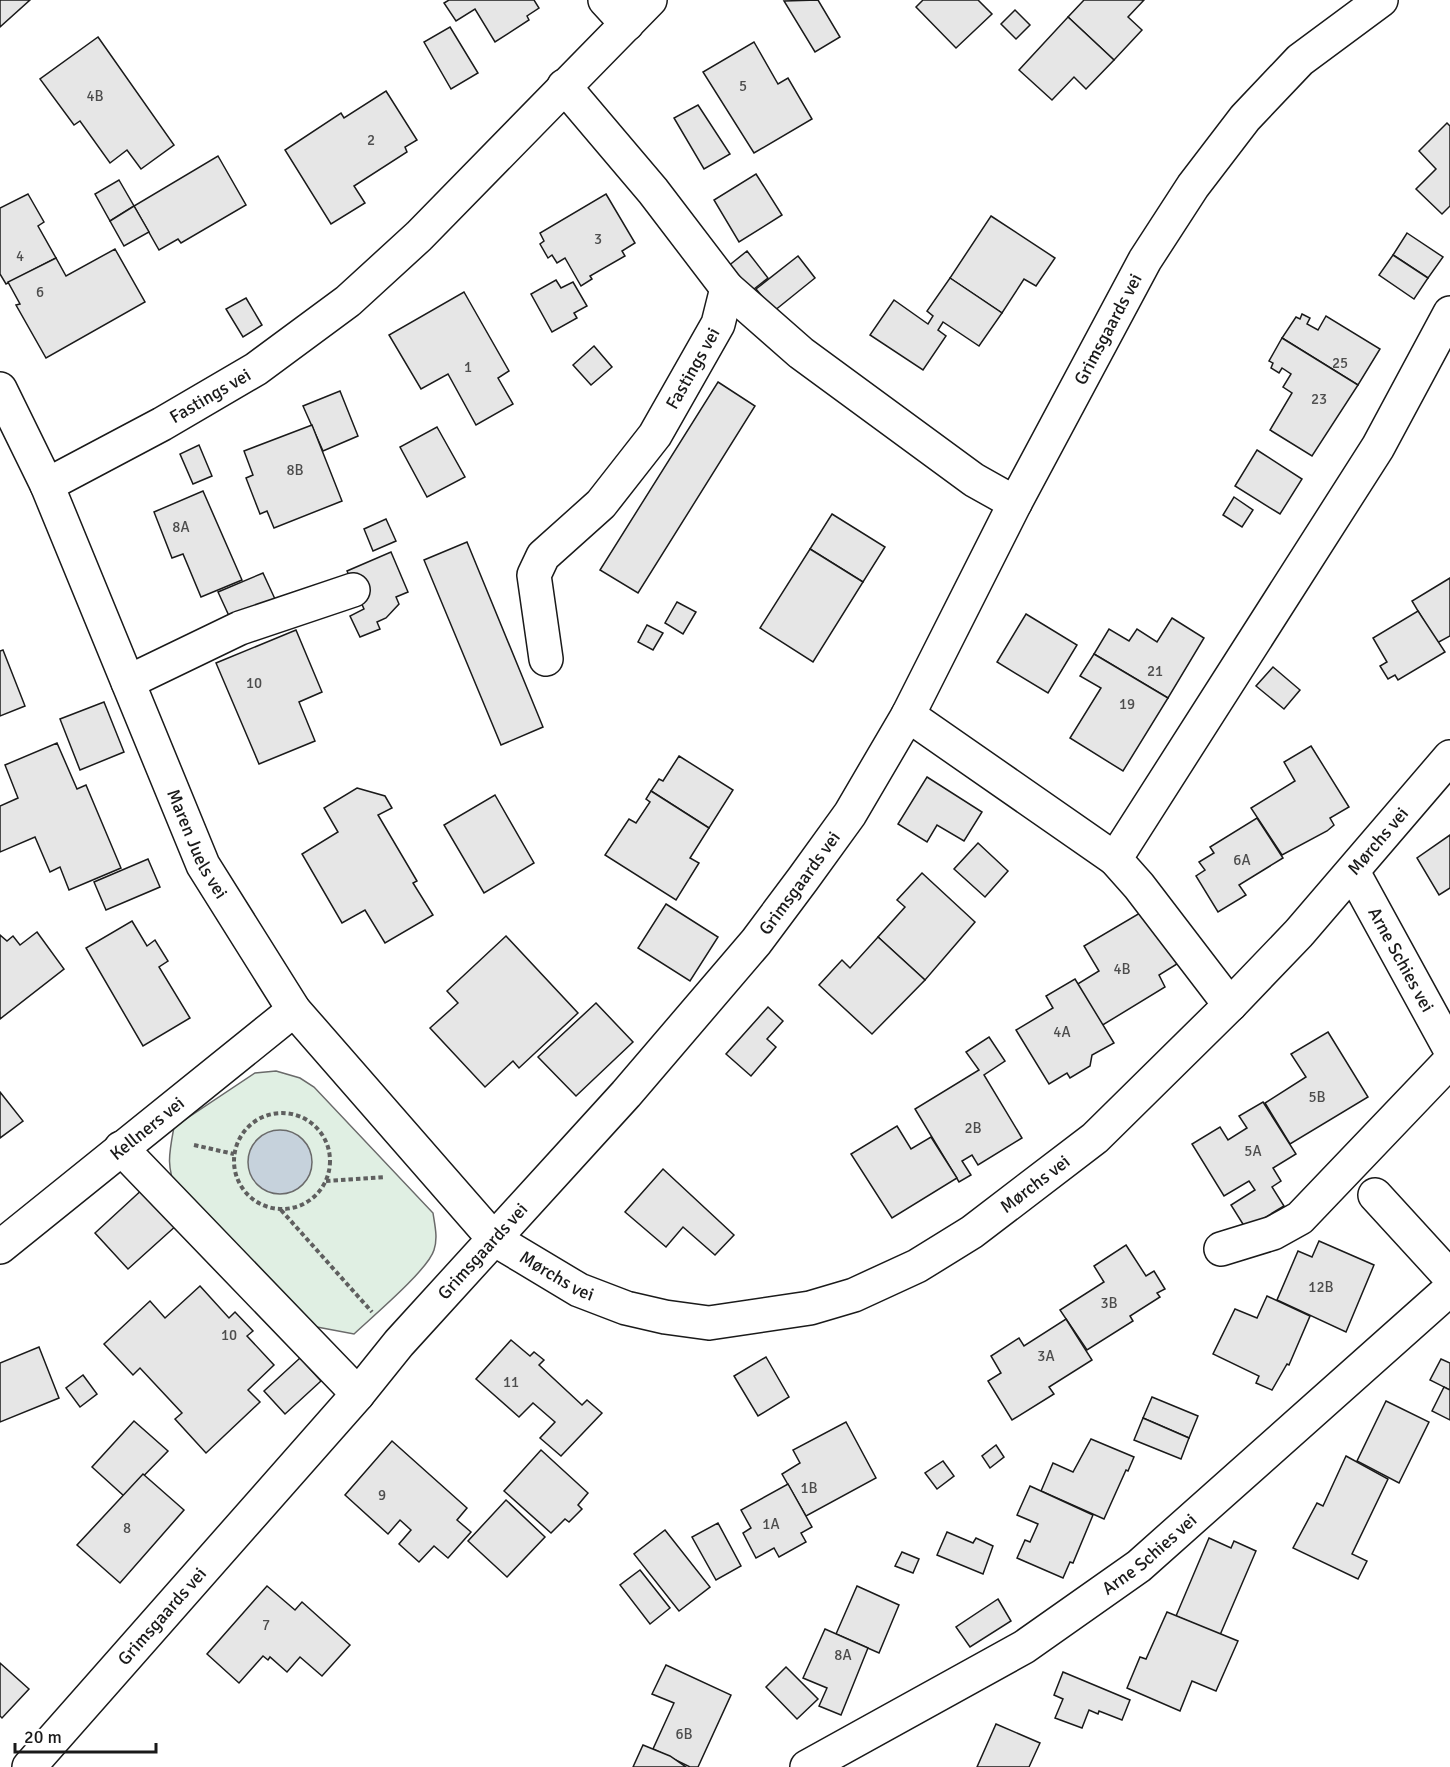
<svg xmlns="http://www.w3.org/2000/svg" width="1450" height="1767" font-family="Signika,sans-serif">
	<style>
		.green { fill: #e0efe3; stroke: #6a6a6a; stroke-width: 1.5 }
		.water { fill: #c6d2dc; stroke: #6a6a6a; stroke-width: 1.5 }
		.building { fill: #e6e6e6; stroke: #1a1a1a; stroke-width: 1.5 }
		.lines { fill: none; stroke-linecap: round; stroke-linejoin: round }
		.minor-casing { stroke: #1a1a1a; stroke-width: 36 }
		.path { stroke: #5f5f5f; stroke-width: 4; stroke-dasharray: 4.5 3; stroke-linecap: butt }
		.minor { stroke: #fff; stroke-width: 33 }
		.labels { text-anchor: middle; stroke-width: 4.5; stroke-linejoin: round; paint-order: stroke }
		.number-label { font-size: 15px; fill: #4d4d4d }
		.street-label { font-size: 18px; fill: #1a1a1a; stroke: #fff }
	</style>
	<rect width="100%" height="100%" fill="#fff"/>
	<path class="green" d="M276,1071l24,7 14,9 119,126c2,13 5,25 1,37 -6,20 -62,67 -80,84l-53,-10 -124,-132c-11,-26 -8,-38 -3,-65l81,-54z"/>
	<circle class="water" cx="280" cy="1162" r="32"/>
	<g class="building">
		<polygon points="0,0 30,0 0,27"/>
		<polygon points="449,0 534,0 539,8 527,16 529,20 495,42 475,9 456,21 444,3"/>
		<polygon points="818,0 840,37 815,52 784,1"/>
		<polygon points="923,0 978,0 992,14 956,48 916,7"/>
		<polygon points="1084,0 1144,0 1128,17 1142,30 1114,60 1068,17"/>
		<polygon points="1015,10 1030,25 1016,39 1001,24"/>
		<polygon points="1068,17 1114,60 1086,89 1074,77 1052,100 1019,70"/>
		<polygon points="450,27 478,73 451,89 424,42"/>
		<polygon points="98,37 174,145 141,169 127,150 110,163 80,121 74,125 40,79"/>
		<polygon points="754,42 778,84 788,78 812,119 754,153 703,72"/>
		<polygon points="386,91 417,140 405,147 407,152 354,186 365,203 331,224 285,150 341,113 344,118"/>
		<polygon points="698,105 730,154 704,169 674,118"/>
		<polygon points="1447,123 1450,126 1450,206 1442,214 1416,189 1436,169 1419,151"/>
		<polygon points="218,156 246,205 181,243 178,239 159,250 134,206"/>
		<polygon points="756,174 782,215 739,242 714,200"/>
		<polygon points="119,180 134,206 110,221 95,194"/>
		<polygon points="28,194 44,222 38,226 56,258 6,284 0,274 0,208"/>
		<polygon points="606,194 635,243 622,251 625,256 590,276 592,279 581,286 565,258 557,263 552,255 548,258 540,244 544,241 540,233"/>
		<polygon points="134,206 149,232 124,246 110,221"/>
		<polygon points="991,216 1055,258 1036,286 1024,279 1002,313 950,278"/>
		<polygon points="1407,233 1443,257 1428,278 1393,255"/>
		<polygon points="115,249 145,302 46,358 16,305 20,304 8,282 56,258 66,276"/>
		<polygon points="747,251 768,278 749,293 727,267"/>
		<polygon points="1393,255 1428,278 1414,299 1379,275"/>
		<polygon points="798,256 815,278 774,311 756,289"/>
		<polygon points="950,278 1002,313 979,346 943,322 938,330 946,336 923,370 870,335 894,300 928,324 933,316 927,311"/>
		<polygon points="556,280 561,288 573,282 587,306 574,313 577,318 552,332 531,294"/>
		<polygon points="464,292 509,371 498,378 513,404 476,425 448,374 421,389 389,335"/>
		<polygon points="246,298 262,325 243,337 226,309"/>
		<polygon points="1302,314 1310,318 1307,324 1318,330 1326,316 1380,349 1358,385 1282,338 1296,317 1300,319"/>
		<polygon points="1282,338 1358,385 1312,456 1270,430 1292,393 1283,387 1291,374 1282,368 1279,373 1271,368 1273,363 1269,361"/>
		<polygon points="594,346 612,367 591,385 573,365"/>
		<polygon points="718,382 755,406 638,593 600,570"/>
		<polygon points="340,391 358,436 323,451 303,406"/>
		<polygon points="312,425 342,501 274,528 267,511 260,514 246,478 253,475 244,451"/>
		<polygon points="437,427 465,477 427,497 400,447"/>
		<polygon points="199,445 212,476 193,484 180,454"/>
		<polygon points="1257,450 1302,479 1280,514 1235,486"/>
		<polygon points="203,491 242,580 201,597 183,554 172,558 154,512"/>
		<polygon points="1234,497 1253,510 1242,527 1223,515"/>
		<polygon points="832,514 885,547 863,582 810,549"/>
		<polygon points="386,519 396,541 373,551 364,529"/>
		<polygon points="467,542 543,727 501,745 424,560"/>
		<polygon points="810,549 863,582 813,662 760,628"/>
		<polygon points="391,552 408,592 396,597 399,604 386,618 377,622 380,629 360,637 350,616 364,609 347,571"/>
		<polygon points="263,573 275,599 230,618 218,592"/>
		<polygon points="1450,578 1450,636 1437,643 1412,601"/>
		<polygon points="677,602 696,612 683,634 665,623"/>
		<polygon points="1418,611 1445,652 1398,680 1395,675 1388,679 1380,666 1387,662 1373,638"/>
		<polygon points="1026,614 1077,645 1048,693 997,662"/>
		<polygon points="1172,618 1204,638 1168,698 1094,654 1109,629 1129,641 1137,629 1157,642"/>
		<polygon points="647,625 663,633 653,650 638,642"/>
		<polygon points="296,630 322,692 299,702 315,741 259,764 216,663"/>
		<polygon points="3,650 25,706 0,716 0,651"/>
		<polygon points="1094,654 1168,698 1123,771 1070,738 1101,688 1080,676"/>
		<polygon points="1273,667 1300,690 1284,709 1256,686"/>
		<polygon points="104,702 124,752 80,770 60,719"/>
		<polygon points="57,743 77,789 86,785 121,868 69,890 60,867 50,872 35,837 0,852 0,806 18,798 5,765"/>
		<polygon points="1311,746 1349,807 1330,818 1334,825 1327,831 1282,855 1251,808 1295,781 1284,762"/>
		<polygon points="679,756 733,790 709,828 651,791 659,779 663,781"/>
		<polygon points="927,777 982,812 964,841 937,825 927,842 898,824"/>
		<polygon points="357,788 385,796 392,808 378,815 417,881 413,883 433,915 385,943 365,910 342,923 302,854 338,832 324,808"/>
		<polygon points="651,791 709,828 690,858 699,863 676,900 605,855 629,819 636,823 650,802 646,799"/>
		<polygon points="495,795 534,863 484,893 444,825"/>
		<polygon points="1257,818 1283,858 1239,885 1246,895 1218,912 1196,876 1205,870 1199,862 1214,853 1210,847"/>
		<polygon points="1450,835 1450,888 1439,895 1417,858"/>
		<polygon points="978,843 1008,871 985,897 954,869"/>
		<polygon points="148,859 160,887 106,910 94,882"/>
		<polygon points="922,873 975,922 925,980 878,937 905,907 897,900"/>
		<polygon points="666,904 718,937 690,981 638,948"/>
		<polygon points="1145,910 1177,964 1159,975 1165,987 1101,1026 1076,985 1099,971 1084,946"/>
		<polygon points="132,921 147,946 155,940 168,961 159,967 190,1018 143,1046 86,948"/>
		<polygon points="37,932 64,969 0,1019 0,935 7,941 13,936 20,945"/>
		<polygon points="506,936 578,1013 519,1068 513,1061 485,1087 430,1028 458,1003 447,991"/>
		<polygon points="878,937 925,980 872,1034 819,985 842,960 850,968"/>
		<polygon points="1075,979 1114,1043 1092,1055 1090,1066 1070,1078 1067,1073 1049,1084 1016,1030 1053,1008 1046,996"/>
		<polygon points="596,1003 633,1042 576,1096 538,1057"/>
		<polygon points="768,1007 783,1021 767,1039 776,1047 751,1076 726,1054"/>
		<polygon points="1328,1032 1368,1097 1290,1144 1265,1103 1306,1077 1291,1054"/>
		<polygon points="989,1037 1005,1061 984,1075 1022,1138 978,1165 972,1155 962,1161 971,1175 959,1182 915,1109 979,1070 966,1052"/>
		<polygon points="0,1092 23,1121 0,1138"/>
		<polygon points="1263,1102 1296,1154 1273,1168 1281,1181 1272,1187 1284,1206 1246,1229 1231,1205 1255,1190 1249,1181 1224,1196 1192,1144 1220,1127 1228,1140 1247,1128 1239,1116"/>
		<polygon points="897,1126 911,1149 931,1137 957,1178 892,1218 851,1154"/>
		<polygon points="663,1169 734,1235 715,1255 683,1227 666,1247 625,1212"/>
		<polygon points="145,1187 178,1224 128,1269 95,1233"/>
		<polygon points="1319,1241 1374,1265 1346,1332 1277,1300 1298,1251 1312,1257"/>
		<polygon points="1126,1245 1146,1276 1154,1271 1165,1289 1157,1293 1160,1297 1130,1316 1133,1321 1087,1350 1060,1310 1104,1282 1094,1266"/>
		<polygon points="200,1286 229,1318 235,1312 253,1331 247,1336 274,1365 248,1390 260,1402 206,1453 175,1419 182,1413 140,1368 133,1375 104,1344 150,1301 165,1318"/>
		<polygon points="1267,1296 1310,1316 1289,1365 1287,1364 1272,1390 1256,1383 1259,1376 1213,1354 1235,1309 1257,1318"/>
		<polygon points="1066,1319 1092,1360 1049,1387 1054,1394 1012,1420 988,1381 1001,1373 991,1356 1019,1338 1024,1346"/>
		<polygon points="511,1340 530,1356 534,1352 544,1360 539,1365 582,1405 587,1400 602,1413 561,1456 540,1438 555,1422 533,1403 519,1417 476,1379"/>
		<polygon points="39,1347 59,1398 0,1422 0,1363"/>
		<polygon points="766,1357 789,1397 758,1416 734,1376"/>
		<polygon points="300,1358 321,1381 285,1414 264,1391"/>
		<polygon points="1441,1359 1450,1363 1450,1390 1430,1380"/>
		<polygon points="83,1375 97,1394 80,1407 66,1388"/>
		<polygon points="1444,1387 1450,1390 1450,1420 1432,1411"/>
		<polygon points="1152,1397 1198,1416 1189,1438 1143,1418"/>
		<polygon points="1386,1401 1429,1422 1399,1483 1357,1461"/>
		<polygon points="1143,1418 1189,1438 1181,1459 1134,1440"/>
		<polygon points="134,1421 168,1451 124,1496 92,1467"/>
		<polygon points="846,1422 876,1478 806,1516 782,1474 800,1463 793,1450"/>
		<polygon points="1091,1439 1134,1457 1128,1471 1126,1470 1104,1519 1041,1491 1053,1463 1073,1472"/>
		<polygon points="392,1441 467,1508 457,1520 471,1532 448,1558 434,1546 419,1562 399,1544 411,1530 400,1520 388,1534 345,1495"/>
		<polygon points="996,1445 1004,1457 990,1468 982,1456"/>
		<polygon points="541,1450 588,1493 578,1505 582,1509 569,1522 565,1519 551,1533 504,1491"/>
		<polygon points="1346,1456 1388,1479 1352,1554 1367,1561 1358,1579 1293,1548 1317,1503 1323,1506"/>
		<polygon points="943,1461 954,1476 937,1489 925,1473"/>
		<polygon points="143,1474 184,1510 120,1583 77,1545"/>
		<polygon points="788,1484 812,1527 801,1533 806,1542 779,1557 774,1548 756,1558 743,1533 751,1528 741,1510"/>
		<polygon points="1030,1486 1093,1515 1073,1563 1070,1562 1063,1578 1017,1558 1025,1540 1030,1542 1038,1524 1017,1515"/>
		<polygon points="506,1500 545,1537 507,1577 468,1541"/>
		<polygon points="718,1523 741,1566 716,1580 692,1537"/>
		<polygon points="665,1530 710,1587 679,1611 634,1554"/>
		<polygon points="947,1532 973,1543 976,1538 993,1546 983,1574 937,1555"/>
		<polygon points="1209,1538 1231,1548 1234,1541 1256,1551 1220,1635 1176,1616"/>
		<polygon points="902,1552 919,1559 913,1573 895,1566"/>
		<polygon points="640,1570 670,1608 650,1624 620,1585"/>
		<polygon points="267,1586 295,1610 302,1602 350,1645 322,1676 300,1657 287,1672 270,1657 268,1660 263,1656 239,1683 207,1654"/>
		<polygon points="857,1586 899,1605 879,1653 836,1634"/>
		<polygon points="998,1599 1011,1621 970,1647 956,1627"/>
		<polygon points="1167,1612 1238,1641 1216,1691 1192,1681 1180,1711 1127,1688 1140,1657 1146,1659"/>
		<polygon points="825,1629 868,1648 841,1715 819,1706 827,1688 803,1678"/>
		<polygon points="0,1663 29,1689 2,1718 0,1716"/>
		<polygon points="666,1665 731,1695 698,1767 690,1767 653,1749 674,1703 652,1694"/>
		<polygon points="786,1667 818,1699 797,1719 766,1687"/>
		<polygon points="1063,1672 1130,1700 1122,1720 1099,1711 1098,1714 1089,1710 1082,1728 1055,1718 1063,1699 1054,1695"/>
		<polygon points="996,1724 1040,1743 1029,1767 977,1767"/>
		<polygon points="643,1745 670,1756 686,1767 633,1767"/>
	</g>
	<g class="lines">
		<g class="minor-casing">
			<g id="minor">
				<polyline points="605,0 627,24"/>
				<polyline points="727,288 801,353 974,480 1015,503"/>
				<path id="s1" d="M0,389l47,96 156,380 91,145 200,229 85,51 47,18 39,9 44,6 101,-15 44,-13 63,-29 55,-34 123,-94 135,-133 69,-72 151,-176"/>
				<path id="s2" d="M47,485l115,-61 94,-55 92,-68 71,-65 231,-236"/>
				<path id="s3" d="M546,659l-12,-84 9,-19 58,-52 54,-69 63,-111 9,-36 -74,-97 -89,-105"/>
				<polyline points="128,682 240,628 353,590"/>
				<polyline points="908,715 1115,859"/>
				<path id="s4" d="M1353,872l97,177"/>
				<polyline points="1230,1005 1139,886 1115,859 1378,447 1450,313"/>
				<polyline points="121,1148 358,1394"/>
				<polyline points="1375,1195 1450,1277"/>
				<path id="s5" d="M0,1247l294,-237"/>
				<polyline points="1221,1249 1273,1233 1300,1218 1450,1061"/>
				<path id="s6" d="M29,1767l329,-373 41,-51 227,-249 130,-152 47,-63 47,-65 58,-99 107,-212 130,-243 48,-74 52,-68 55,-58 81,-60"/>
				<path id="s7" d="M807,1767l217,-120 115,-81 311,-277"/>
			</g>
		</g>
		<g class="path">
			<circle cx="282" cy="1161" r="48"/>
			<polyline points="194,1145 234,1154"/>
			<polyline points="326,1181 385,1177"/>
			<polyline points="281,1210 372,1312"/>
		</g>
		<use href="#minor" class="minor"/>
	</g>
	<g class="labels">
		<g class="number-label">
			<text x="743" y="91">5</text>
			<text x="95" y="101">4B</text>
			<text x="371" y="145">2</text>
			<text x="598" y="244">3</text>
			<text x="20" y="261">4</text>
			<text x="40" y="297">6</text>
			<text x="1340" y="368">25</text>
			<text x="468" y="372">1</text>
			<text x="1319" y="404">23</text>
			<text x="295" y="475">8B</text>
			<text x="181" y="532">8A</text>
			<text x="1155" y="676">21</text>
			<text x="254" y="688">10</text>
			<text x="1127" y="709">19</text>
			<text x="1242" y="865">6A</text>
			<text x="1122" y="974">4B</text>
			<text x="1062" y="1037">4A</text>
			<text x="1317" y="1102">5B</text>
			<text x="973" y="1133">2B</text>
			<text x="1253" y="1156">5A</text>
			<text x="1321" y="1292">12B</text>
			<text x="1109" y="1308">3B</text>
			<text x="229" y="1340">10</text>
			<text x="1046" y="1361">3A</text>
			<text x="511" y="1387">11</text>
			<text x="809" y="1493">1B</text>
			<text x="382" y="1500">9</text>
			<text x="771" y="1529">1A</text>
			<text x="127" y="1533">8</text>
			<text x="266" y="1630">7</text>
			<text x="843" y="1660">8A</text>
			<text x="684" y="1739">6B</text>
		</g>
		<g class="street-label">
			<text dy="6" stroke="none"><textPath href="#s6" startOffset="1808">Grimsgaards vei</textPath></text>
			<text dy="6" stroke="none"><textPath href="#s3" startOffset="348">Fastings vei</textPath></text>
			<text dy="6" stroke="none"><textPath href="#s2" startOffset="186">Fastings vei</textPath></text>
			<text dy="6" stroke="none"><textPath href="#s1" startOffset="2074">Mørchs vei</textPath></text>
			<text dy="6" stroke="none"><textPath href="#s1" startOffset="496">Maren Juels vei</textPath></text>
			<text dy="6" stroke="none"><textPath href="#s6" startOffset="1173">Grimsgaards vei</textPath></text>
			<text dy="6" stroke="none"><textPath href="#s4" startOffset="100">Arne Schies vei</textPath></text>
			<text dy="6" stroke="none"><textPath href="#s5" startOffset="189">Kellners vei</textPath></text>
			<text dy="6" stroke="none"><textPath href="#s1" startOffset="1588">Mørchs vei</textPath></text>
			<text dy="6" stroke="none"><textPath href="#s6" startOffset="687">Grimsgaards vei</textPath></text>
			<text dy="6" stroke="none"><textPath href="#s1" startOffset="1066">Mørchs vei</textPath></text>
			<text dy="6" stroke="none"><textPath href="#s7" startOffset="404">Arne Schies vei</textPath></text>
			<text dy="6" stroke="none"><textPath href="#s6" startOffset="201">Grimsgaards vei</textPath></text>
		</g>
	</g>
	<path d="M15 1743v9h141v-9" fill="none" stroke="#1a1a1a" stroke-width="3"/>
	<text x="24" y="1743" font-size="18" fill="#1a1a1a" stroke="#ffffff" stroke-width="4.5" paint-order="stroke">20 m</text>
</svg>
